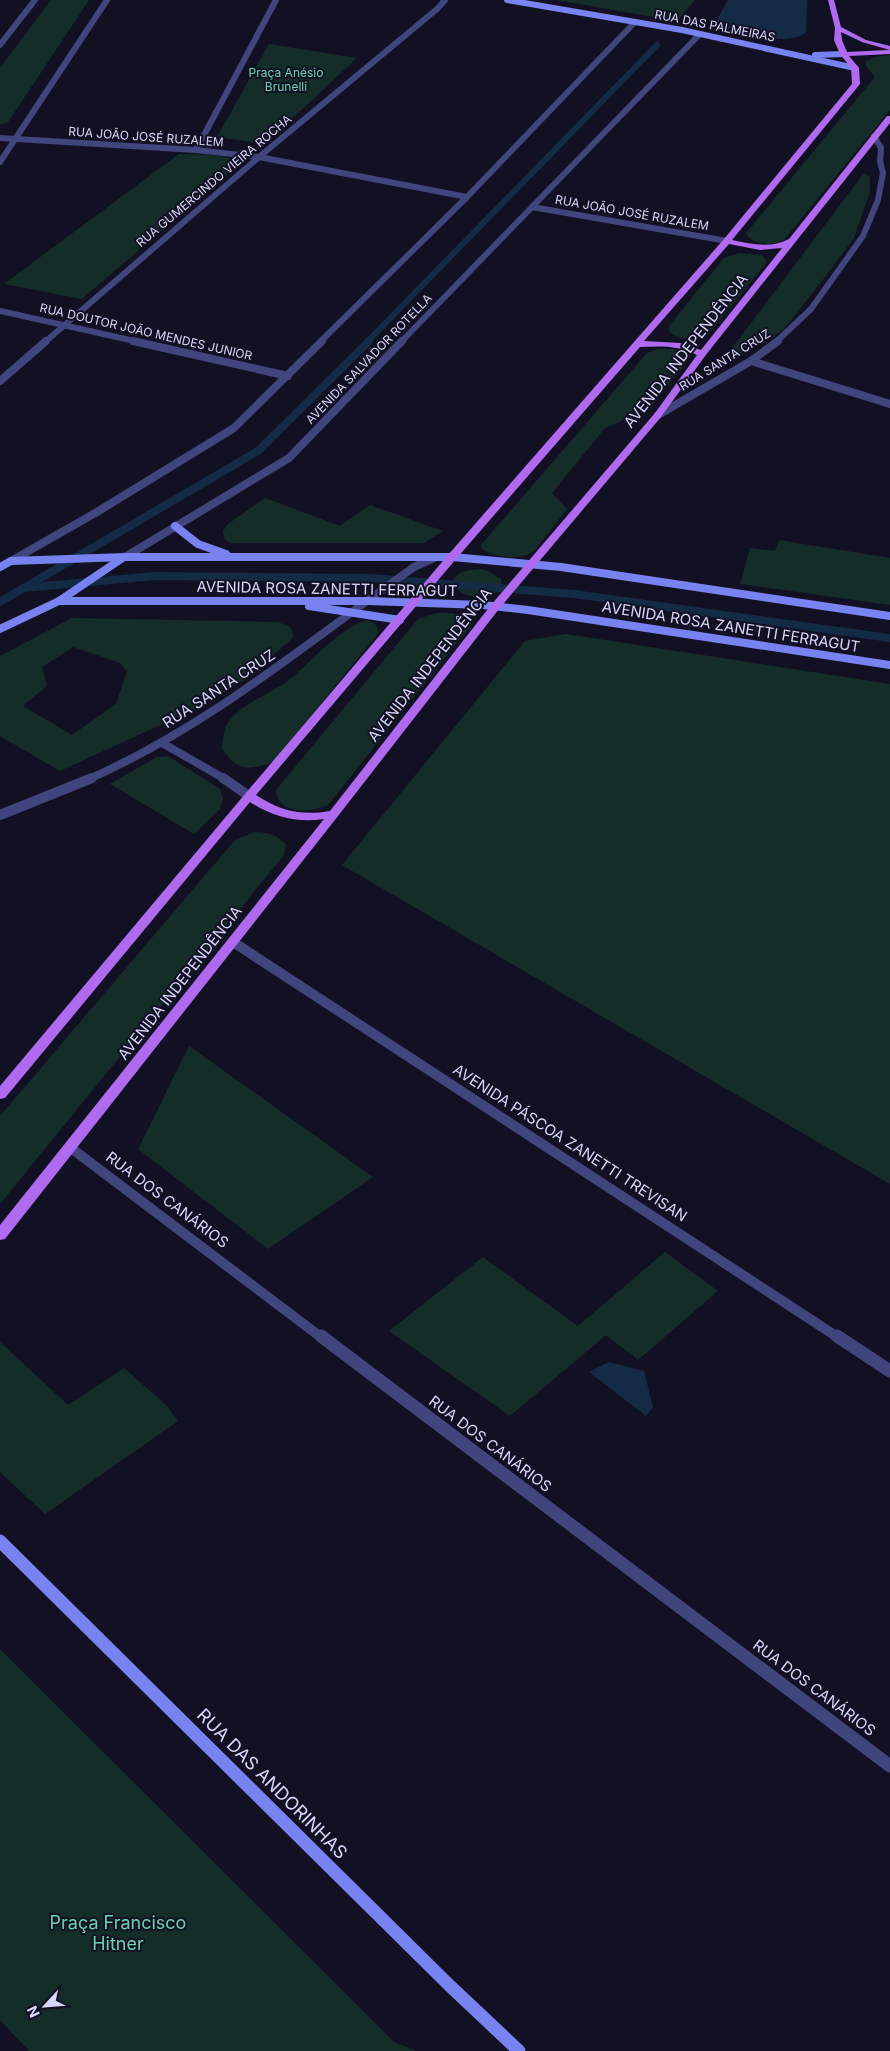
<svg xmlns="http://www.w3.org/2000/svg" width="890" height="2051" font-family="Inter,sans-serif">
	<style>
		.green { fill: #152d29; fill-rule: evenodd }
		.water { fill: #132b45 }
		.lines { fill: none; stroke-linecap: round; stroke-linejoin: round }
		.stream-far1 { stroke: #132b45; stroke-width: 6 }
		.stream { stroke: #132b45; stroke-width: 8 }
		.minor-far3 { stroke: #41457d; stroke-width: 6 }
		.minor-far2 { stroke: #41457d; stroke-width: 8 }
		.minor-far1 { stroke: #41457d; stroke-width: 10 }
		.minor { stroke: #41457d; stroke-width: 13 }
		.tertiary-far2 { stroke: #41457d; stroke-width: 6 }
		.tertiary-far1 { stroke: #41457d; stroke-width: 8 }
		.tertiary { stroke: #41457d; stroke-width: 10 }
		.secondary-far2 { stroke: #7883f1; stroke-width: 6 }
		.secondary-far1 { stroke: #7883f1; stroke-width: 8 }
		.secondary { stroke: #7883f1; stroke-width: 13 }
		.primary { fill: #af6aef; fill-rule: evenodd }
		.labels { text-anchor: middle; stroke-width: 4; stroke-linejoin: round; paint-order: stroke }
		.far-street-label { font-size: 12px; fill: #d7d7fb; stroke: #121123 }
		.far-park-label { font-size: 12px; fill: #6bd4ae; stroke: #121123 }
		.street-label { font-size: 15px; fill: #d7d7fb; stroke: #121123 }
		.near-street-label { font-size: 18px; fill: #d7d7fb; stroke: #121123 }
		.near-park-label { font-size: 18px; fill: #6bd4ae; stroke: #121123 }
	</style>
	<rect width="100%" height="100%" fill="#121123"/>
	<g class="green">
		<polygon points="51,0 89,0 8,122 0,125 0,68"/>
		<polygon points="556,0 695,0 677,21"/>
		<polygon points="269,44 357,58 265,144 217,137"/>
		<path d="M890,55v55l-106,130c-12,6 -31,6 -38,-7l129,-156 -9,-11v-5l10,-4z"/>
		<path d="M179,154c16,1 49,-1 60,10l-157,135 -78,-15z"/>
		<polygon points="864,173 870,177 870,192 854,238 822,281 783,330 741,354 730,351"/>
		<path d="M739,253l23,2 5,7 -60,74c-12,4 -30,5 -38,-5v-5l55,-68z"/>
		<path d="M658,349h15l12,6 2,7 -38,47 -44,19 -53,65 15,16 -32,41c-13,11 -39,8 -53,-1l-1,-4 166,-192z"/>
		<polygon points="265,498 340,526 370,505 443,531 424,543 230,543 224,538 223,531 228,524"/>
		<polygon points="779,540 890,558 890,605 740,584 750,548 775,551"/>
		<path d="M479,569l9,2 13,8c6,23 -41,23 -49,4 4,-12 15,-13 27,-14z"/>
		<path d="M436,613c11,0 31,-1 37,10l-145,182c-17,8 -51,10 -52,-15l142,-171z"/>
		<path d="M72,618l206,4 12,5 4,10 -49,43 -50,29 -135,62 -60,-35v-80zM73,647l47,16 7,8 -11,33 -44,31 -49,-29 24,-20 -5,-19z"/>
		<path d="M367,620c8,3 13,7 10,15l-104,127c-26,8 -34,10 -51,-13 1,-11 1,-21 8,-29 15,-18 40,-26 58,-39 25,-20 48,-51 79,-61z"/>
		<polygon points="566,634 890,684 890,1184 342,865 525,641"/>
		<polygon points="168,756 220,789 223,799 220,809 194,834 110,784 157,757"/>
		<path d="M255,832c14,0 22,3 31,13l-2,10 -284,349v-88l235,-276z"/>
		<polygon points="189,1046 373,1177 268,1249 138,1149"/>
		<polygon points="665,1252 718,1291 638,1360 606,1335 510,1416 389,1331 483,1257 578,1326"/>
		<polygon points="0,1342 68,1405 124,1368 166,1405 178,1421 45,1514 0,1472"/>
		<polygon points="0,1649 394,2042 416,2051 29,2051 0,2020"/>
	</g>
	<g class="water">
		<path d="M728,0h79l-1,32c-18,17 -69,-2 -92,-7z"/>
		<polygon points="609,1362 644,1371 653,1407 646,1416 589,1372"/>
	</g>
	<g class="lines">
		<polyline class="stream-far1" points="367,342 657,45"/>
		<g class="stream">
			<polyline points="23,588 155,576 370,578 574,594 890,638"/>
			<polyline points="0,602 258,451 369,341"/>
		</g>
		<g class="minor-far3">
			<polyline points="0,45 35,0"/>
			<polyline points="0,138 196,150 259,157 467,197"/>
			<polyline points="196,150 276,0"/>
			<polyline points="0,162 107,0"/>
			<polyline points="532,207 727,241"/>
			<polyline points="0,311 139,342"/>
			<polyline points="45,342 259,157 437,9 445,0"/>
			<polyline points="776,342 811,309 863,236 878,200 883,173 880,161 881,148 874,136"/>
		</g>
		<g class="minor-far2">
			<polyline points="133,341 288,376"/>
			<polyline points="751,361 890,404"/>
			<polyline points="0,381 46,341"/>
			<polyline points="658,415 751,361 778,341"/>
		</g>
		<g class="minor-far1">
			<polyline points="233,942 839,1338"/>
			<polyline points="71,1148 322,1338"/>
		</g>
		<g class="minor">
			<polyline points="321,1336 890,1766"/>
			<polyline points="837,1336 890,1371"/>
		</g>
		<g class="tertiary-far2">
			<polyline points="320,342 467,197 635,22"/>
			<polyline points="401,342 699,35"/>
		</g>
		<g class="tertiary-far1">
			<polyline points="125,557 289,458 402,341"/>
			<polyline points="11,561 97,512 234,428 322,341"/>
			<polyline points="162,743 225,779"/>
			<path d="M89,779c120,-53 219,-137 325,-212l22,-10"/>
		</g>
		<g class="tertiary">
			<polyline points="223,778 249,796"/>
			<polyline points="0,815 92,778"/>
		</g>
		<g class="secondary-far2">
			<polyline points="507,0 682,30 855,68"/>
			<polyline points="815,55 844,54"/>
		</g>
		<g class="secondary-far1">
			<polyline points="175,526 198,544 226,554"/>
			<polyline points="0,567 11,561 125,557 452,557 561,567 890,616"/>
			<polyline points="59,601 368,601 483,605 528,610 890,665"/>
			<polyline points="309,606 400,620"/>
			<polyline points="0,629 59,601 124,557"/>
		</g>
		<polyline class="secondary" points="0,1541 449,1985 519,2051"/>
		<path class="primary" d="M828,0h6l7,27 25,13 24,6v4l-28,-8 -21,-10 1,8 5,12 41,-2h2v4l-41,2 10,12 1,16 -128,156c20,4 38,9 57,-1l98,-123h3v7l-185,233 -44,61 -162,192 -161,207 -333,423 -5,1v-15l324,-406c-27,4 -51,-2 -74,-17l-245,296 -5,1v-13l245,-292 203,-239 276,-316 128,-155 -1,-16 -11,-14 -6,-14 1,-12zM729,244l31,6 22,-2 -81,102 -21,-7 -36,-2zM640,347c20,-1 39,-2 57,8l-42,58 -164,192 -161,206c-28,5 -50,0 -74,-16l200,-236z"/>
	</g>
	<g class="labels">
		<g class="far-street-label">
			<text transform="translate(715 26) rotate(11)" y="4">RUA DAS PALMEIRAS</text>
			<text transform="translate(146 137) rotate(4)" y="4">RUA JOÃO JOSÉ RUZALEM</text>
			<text transform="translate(214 181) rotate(-40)" y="4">RUA GUMERCINDO VIEIRA ROCHA</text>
			<text transform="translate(632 213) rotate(10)" y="4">RUA JOÃO JOSÉ RUZALEM</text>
			<text transform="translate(146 332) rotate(13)" y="4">RUA DOUTOR JOÃO MENDES JUNIOR</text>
			<text transform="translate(369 359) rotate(-46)" y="4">AVENIDA SALVADOR ROTELLA</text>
			<text transform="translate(725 360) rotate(-32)" y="4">RUA SANTA CRUZ</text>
		</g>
		<g class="far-park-label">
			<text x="286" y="77">Praça Anésio<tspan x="286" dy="14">Brunelli</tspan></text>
		</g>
		<g class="street-label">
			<text transform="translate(686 351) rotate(-52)" y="5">AVENIDA INDEPENDÊNCIA</text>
			<text transform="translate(327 589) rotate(1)" y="5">AVENIDA ROSA ZANETTI FERRAGUT</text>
			<text transform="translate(731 627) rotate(9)" y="5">AVENIDA ROSA ZANETTI FERRAGUT</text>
			<text transform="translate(430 665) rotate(-52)" y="5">AVENIDA INDEPENDÊNCIA</text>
			<text transform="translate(219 689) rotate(-33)" y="5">RUA SANTA CRUZ</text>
			<text transform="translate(180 983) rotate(-52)" y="5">AVENIDA INDEPENDÊNCIA</text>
			<text transform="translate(570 1143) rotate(33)" y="5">AVENIDA PÁSCOA ZANETTI TREVISAN</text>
			<text transform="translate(167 1200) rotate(37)" y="5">RUA DOS CANÁRIOS</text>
			<text transform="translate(490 1444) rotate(37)" y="5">RUA DOS CANÁRIOS</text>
			<text transform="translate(814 1688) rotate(37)" y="5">RUA DOS CANÁRIOS</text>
		</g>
		<g class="near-street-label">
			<text transform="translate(272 1784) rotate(45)" y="6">RUA DAS ANDORINHAS</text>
		</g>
		<g class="near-park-label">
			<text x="118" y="1929">Praça Francisco<tspan x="118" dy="21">Hitner</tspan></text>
		</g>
	</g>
	<g transform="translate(45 2006) rotate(244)" stroke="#121123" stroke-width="4" paint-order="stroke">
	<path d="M0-4L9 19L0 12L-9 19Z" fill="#d7d7fb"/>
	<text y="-8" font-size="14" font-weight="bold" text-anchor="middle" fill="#d7d7fb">N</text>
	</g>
</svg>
